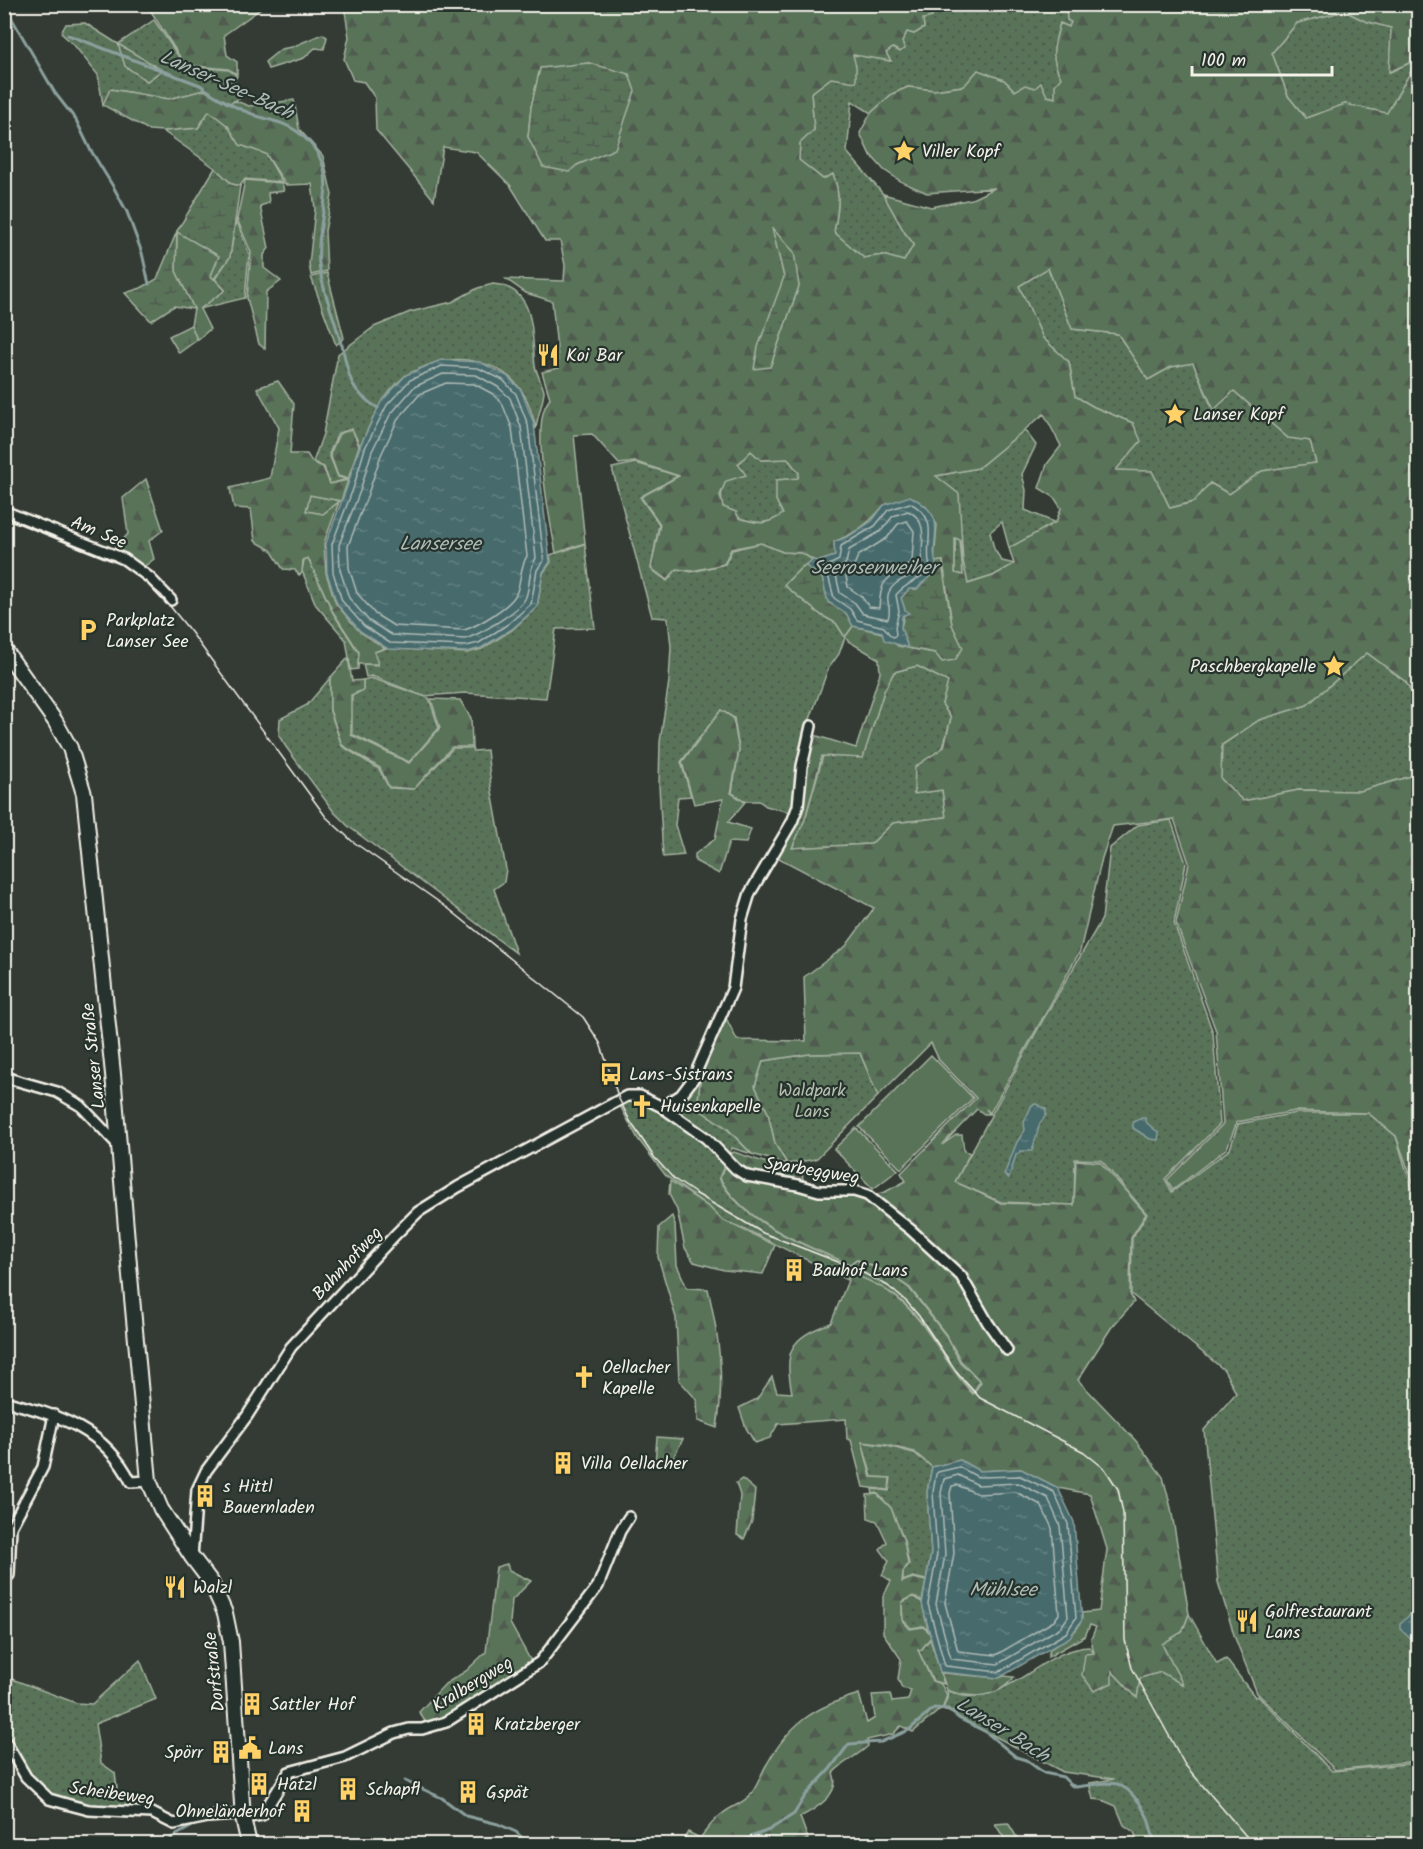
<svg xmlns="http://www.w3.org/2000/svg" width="1423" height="1849" font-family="Kalam,sans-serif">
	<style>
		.grass { fill: url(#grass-dots); stroke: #a6b2a0; stroke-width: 1.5; fill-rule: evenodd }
		.forest { fill: url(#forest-firs); stroke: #a6b2a0; stroke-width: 1.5; fill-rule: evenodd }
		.wetland { fill: url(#wetland-marsh); stroke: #a6b2a0; stroke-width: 1.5 }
		.garden { fill: #587359; stroke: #a6b2a0; stroke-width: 1.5 }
		.water { fill: url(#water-ripples); stroke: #8ca09e; stroke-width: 1.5 }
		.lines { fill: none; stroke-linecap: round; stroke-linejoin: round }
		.shore { stroke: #afbbb6; stroke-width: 1.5 }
		.stream { stroke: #8ca09e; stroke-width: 3 }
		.street-casing { stroke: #f4f1e8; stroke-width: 14 }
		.secondary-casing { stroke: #f4f1e8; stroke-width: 18 }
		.street { stroke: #26332d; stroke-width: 9 }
		.secondary { stroke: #26332d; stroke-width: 14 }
		.tram { stroke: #f4f1e8; stroke-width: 1.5 }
		.labels { text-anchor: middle; stroke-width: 4.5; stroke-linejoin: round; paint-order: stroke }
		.poi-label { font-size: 18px; fill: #f4f1e8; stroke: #26332d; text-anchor: start }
		.street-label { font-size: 18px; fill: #f4f1e8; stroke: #26332d }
		.park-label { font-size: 18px; fill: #b6bfaf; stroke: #26332d }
		.water-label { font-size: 20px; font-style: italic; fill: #afbbb6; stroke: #26332d }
	</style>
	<defs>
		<pattern id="grass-dots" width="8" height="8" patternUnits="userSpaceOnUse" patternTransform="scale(1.5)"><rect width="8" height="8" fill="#587359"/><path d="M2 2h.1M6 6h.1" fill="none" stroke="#505b4f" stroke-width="1.8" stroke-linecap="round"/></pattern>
		<pattern id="forest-firs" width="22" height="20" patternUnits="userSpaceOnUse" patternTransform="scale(1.5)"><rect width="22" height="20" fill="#587359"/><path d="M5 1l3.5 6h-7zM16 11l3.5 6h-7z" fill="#505b4f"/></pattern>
		<pattern id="wetland-marsh" width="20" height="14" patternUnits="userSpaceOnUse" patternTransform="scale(1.5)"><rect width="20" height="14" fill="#587359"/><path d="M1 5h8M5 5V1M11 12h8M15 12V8" fill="none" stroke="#505b4f"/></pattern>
		<pattern id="water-ripples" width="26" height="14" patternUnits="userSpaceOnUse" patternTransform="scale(1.5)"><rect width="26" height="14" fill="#476a6c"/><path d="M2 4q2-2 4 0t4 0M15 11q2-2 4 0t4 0" fill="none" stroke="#628081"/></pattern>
	</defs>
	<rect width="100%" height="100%" fill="#333b34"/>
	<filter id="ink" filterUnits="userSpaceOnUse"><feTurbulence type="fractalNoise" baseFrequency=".0167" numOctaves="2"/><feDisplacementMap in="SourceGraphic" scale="12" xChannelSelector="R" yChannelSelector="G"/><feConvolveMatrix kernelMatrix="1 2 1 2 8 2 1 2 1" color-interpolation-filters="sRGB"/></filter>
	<g filter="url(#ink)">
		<g class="grass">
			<path d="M957,4l109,1 1,15 4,2 -2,5 -9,-4c-6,23 -10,33 1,55l-6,20 -8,-2 -12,-8 -20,3 -11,-11 -70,10 -26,-3 -16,7 -21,19 -19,-12 -5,51 36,42 22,39 9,11 -10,18 -21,-7 -19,3 -30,-26c4,-20 7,-39 -1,-57l-10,4 -24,-19 1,-17 14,-13 -3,-37 20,-15 22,-24 37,7 -5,-8 8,-5h12l-3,-6 5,-10 7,2 10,-6 -1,-9 9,-2 -9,-12h15l3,3 11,2z"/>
			<polygon points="1344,11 1365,21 1391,28 1390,72 1418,59 1387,113 1345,104 1306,118 1288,96 1272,53 1297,23"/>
			<path d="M154,20l31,46 44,4 8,6 -3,5 7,17 -11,5 -26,-13 -35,9 -58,-10 -8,16 -5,-30 -24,-30 -13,-12 5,-9 19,-1 33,21zM119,45l42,26 -14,10 -22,-15z"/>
			<polygon points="209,110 228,126 240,145 266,154 282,182 245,179 240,186 232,184 215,168 163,131 198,128"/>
			<polygon points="236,219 249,253 245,298 199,309 225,290 215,279 230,257"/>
			<polygon points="1048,268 1072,329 1118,334 1148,380 1171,367 1193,363 1213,410 1234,391 1288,438 1310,440 1316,463 1262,471 1229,494 1210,483 1194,502 1170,508 1152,472 1115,470 1133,423 1094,407 1075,396 1069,362 1043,338 1019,286"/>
			<polygon points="327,273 344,338 336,345 311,277"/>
			<path d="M493,284c44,4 38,49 42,82 2,9 9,21 9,26 -1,12 -7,24 -8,37 -3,-13 -7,-28 -15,-39 -20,-30 -65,-37 -95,-24 -7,3 -16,6 -21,10 -23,19 -33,44 -45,70l-8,-17 -14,4 -9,21 9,23 9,2 -17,5 -6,-17 -11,-5 10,-28 15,-80 36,-27 36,-15 42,-10 26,-14z"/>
			<polygon points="1024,429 1036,445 1022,474 1026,490 1025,510 1056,523 1009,548 1002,522 990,532 994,549 1002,561 1015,564 993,576 967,584 963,566 964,576 955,573 955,537 960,540 936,476 978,468"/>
			<path d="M751,451l10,9 27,-1 11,14 -1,5 -22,22 7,15c-18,10 -25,9 -44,3l-3,-6 -13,-5c-7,-23 12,-40 28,-56z"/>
			<polygon points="636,463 678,476 640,497 659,524 651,569 667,581 677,569 692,572 725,564 732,550 761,543 783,552 802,553 813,560 802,567 784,585 821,615 836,623 845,637 839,654 828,669 809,722 793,813 766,806 759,801 745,801 732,793 739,750 734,718 721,710 681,762 691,796 678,797 675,825 684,855 663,857 659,785 660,742 669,681 671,647 668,618 652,617 612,468"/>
			<polygon points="310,495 340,501 323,514 306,511"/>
			<polygon points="585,544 595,628 556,629 546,698 465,693 423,696 372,676 366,677 363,664 378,665 374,652 386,648 467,653 482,649 512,630 537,607 543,573 551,562 550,555"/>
			<polygon points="308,558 333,613 359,653 358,669 351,670 346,640 316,605 302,571 304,560"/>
			<polygon points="1367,653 1406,682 1418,705 1418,762 1415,775 1360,791 1299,790 1243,801 1221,779 1221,746 1259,720 1307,705"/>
			<polygon points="917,666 949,682 942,704 951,718 943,748 916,767 914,794 942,790 946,817 893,823 871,844 792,848 805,819 823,756 863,757 884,691 894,672"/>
			<polygon points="330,678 330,711 342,746 379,769 389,788 414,789 453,748 472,748 473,751 487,750 491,786 506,869 504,882 494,889 516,953 348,826 334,812 286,747 279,736 280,719 307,705"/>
			<polygon points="371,678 429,698 439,728 409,762 352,734 352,696 363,690 363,680"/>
			<polygon points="1171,820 1186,863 1174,923 1213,1033 1220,1124 1165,1179 1172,1192 1230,1149 1238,1124 1296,1113 1368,1113 1396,1136 1407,1173 1418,1203 1418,1761 1335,1770 1257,1693 1235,1638 1218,1582 1204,1430 1236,1393 1224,1370 1131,1294 1132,1238 1147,1214 1101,1160 1075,1159 1074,1205 1001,1202 955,1182 1044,1018 1102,919 1110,848 1138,825"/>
			<polygon points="860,1053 878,1096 816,1159 787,1164 775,1144 768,1113 755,1086 763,1061 809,1054"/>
			<path d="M702,1067l-5,41 29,20 26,26 -20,-6 -13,30c23,44 87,69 131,86l6,-4 30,12 23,16 38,49 13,25 20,19 -7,12c-28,-29 -49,-80 -84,-101 -11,-8 -25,-13 -38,-19l-4,7 -100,-50 -25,-10 -12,-12 -44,-32 -28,-37 -19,-35 17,-5 35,7c17,-9 24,-22 31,-39z"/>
			<polygon points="862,1442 887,1446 914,1453 932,1467 927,1492 931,1553 926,1580 913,1577 903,1581 903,1572 909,1564 904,1541 891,1508 877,1493 873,1494 872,1489 889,1491 891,1478 872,1477"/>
			<polygon points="913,1597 922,1602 928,1630 923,1626 911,1628 903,1620 902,1602"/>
			<path d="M1189,1614l28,50 9,-5 29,38 3,-1 74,75 86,-8v76c-11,0 -11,3 -19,4 -9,2 -21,-5 -30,-9l-7,10h-223l-5,-12 -10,-7 -8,-19 -14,-6 -9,-1 -4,-16 25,-4 -51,-7 -120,-63 5,-13 -1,-6c5,2 12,6 17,6 48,5 80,-48 126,-49l4,6 43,44 3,-19 21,-6 21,11 -21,-40 21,-11z"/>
			<polygon points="930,1639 944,1684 933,1681 918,1650 921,1650"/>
			<polygon points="140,1660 156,1699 95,1724 101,1763 115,1773 118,1796 132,1795 131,1807 90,1805 54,1796 32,1775 5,1731 4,1676 76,1703 92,1704"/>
		</g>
		<g class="forest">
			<polygon points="147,5 263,5 259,10 224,35 227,55 237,62 237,74 228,69 185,65"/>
			<path d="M344,5h579l9,12 -9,2 1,9 -10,6 -7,-2 -5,10 3,7 -5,3 -7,-4 -7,5 5,8 -38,-6 3,11v16l-25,-4 -20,15 3,37 -14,13 -1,17 24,19 10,-5c8,19 5,38 1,58l30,26 19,-3 21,6 10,-17 -9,-11 -22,-39 48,13 41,-8 23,-11 -68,5 -25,-11 -18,-12 -15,-17 -9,-20 11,-20 21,-19 16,-7 26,3 30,-4 14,-16 26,10 11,11 10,-6 10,3 6,-5 6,13 8,2v-13l6,-7c-12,-23 -7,-31 -1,-55l9,4 2,-5 -4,-2 -1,-15h352v700l-12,-23 -39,-29 -60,52 -48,15 -37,25 -1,34 22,22 56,-11 61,1 55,-16 3,-13v434l-22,-60 -28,-23 -73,-2 -58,11 -10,26 -54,42 -6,-10 56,-56 -7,-93 -40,-108 13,-60 -15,-44 -61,7 -11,32 -22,93 -90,162 -4,-4 4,5h-6l-7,-5 -35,36 14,-10h6l2,16 6,2 -15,29 46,21 73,2 2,-45 24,2 46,52 -15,24 -1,56 4,8 -23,26 -33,52 58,61 27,36 8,31 18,106 -7,18 -20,12 21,41 -22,-13 -21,6 -3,20 -25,-27v12l-18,8 -12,-16 3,-21 9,-1 -3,-14 5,-12 -6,-2 -5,11 -37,21 2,-8c13,-8 33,-18 32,-36l17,-2 8,-62 -17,-55 -32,-6 -37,-19 -42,2 -19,-11 -28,7 -18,-15 -27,-7 -25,-3 9,35 19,1 -1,12 -26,-3 -12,-47 -4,-1 -1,-20 -68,5 -8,14 -15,5 -9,-15 -7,-20 18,-9 15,-22 5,15 15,1c-8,-42 -3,-55 39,-70l20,-50c13,6 27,11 38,19 37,24 54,71 84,102l8,-12 -20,-21 -14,-25 -37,-48 -24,-16 -30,-13 -6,5c-44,-18 -107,-42 -130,-86l10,-24 4,-2 50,17 18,1 1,11 -5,9 30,6 24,-4 21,3 12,-3 21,-11 -5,-8 75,-75 -37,-38 -8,-17 -53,53 -18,-43 -51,1 -46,7 -8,25 13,27 7,31 12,20 -35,-10 -25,-26 -30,-20 5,-41 23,-51 12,24 69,1 -2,-64 42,-31 28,-38 -99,-52 23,-39 13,-83 45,14 24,-75 -1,-14 -31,-18 -3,-4 8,-11 29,7 16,13 10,2 27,5 27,-5 -10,-23 -9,-64 -9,1 3,-37 -12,-20h-41c-15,19 -27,27 -50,37l1,14 -15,5 -7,-1 -11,-7 -19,-1 -22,-9 -30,6 -7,15 -32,7 -15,-2 -10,11 -16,-12 9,-44 -19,-27 38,-21 -43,-14 -17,2 -27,-30 -18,1 11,108 -29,10c-6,-31 -22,-115 -12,-143 1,-4 4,-8 6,-12l-8,-26 17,-4 -7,-67 -26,-8 -20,-14 58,2 1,-16 -5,-24h-15l-35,-56 -34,-33 -33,-5 -9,53 -58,-70 -1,-32 -11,-16 -11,-2 -9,-21 5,-22zM1345,11l20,10 26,7 -2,44 29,-13 -31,54 -42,-9 -39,14 -18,-22 -16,-43 25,-30zM589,63l26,85 -38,17 -49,-28 3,-30 9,-38zM773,230l26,56 -29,81 14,-90zM1048,268l24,61 46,5 30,46 23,-13 22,-4 21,47 20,-19 54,47 22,3 6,22 -54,8 -33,23 -19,-11 -16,19 -24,6 -18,-37 -36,-1 25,-29 -8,-18 -39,-16 -19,-11 -6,-34 -26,-24 -24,-52zM1044,414l17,32 -14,18 -8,24 15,9 7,11 -5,14 -47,26 5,16 -21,12 -25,8 -5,-23 -4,-67 -23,-18 42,-8zM751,451l10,9 27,-1 11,14 -1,5 -22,2v20l7,14c-17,12 -25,10 -44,4l-3,-6 -13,-5 -3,-12 6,-14 20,-6 -8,-11zM955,538l5,2 3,35 -8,-2zM917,666l31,16 -6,22 9,14 -7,29 -29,20 -1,27 28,-4 4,27 -53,6 -22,21 -79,4 13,-29 17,-63 41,2 21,-67 10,-19z"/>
			<polygon points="322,34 327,37 324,49 315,48 304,58 268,69 265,62 281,49 292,47"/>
			<polygon points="110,89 169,99 204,90 229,103 236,101 249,106 294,100 299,129 323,156 332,195 325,231 327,271 311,275 309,265 315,209 312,184 286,185 266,154 240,145 228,126 209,111 198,128 163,131 149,130 103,105"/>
			<polygon points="245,180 282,183 284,191 268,193 269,203 260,206 269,248 264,255 264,268 281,281 266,292 265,349 259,344 247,298 251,252 237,219"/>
			<polygon points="177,231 220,256 211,275 225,290 200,309 210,329 197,340 191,325 194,309 176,271"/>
			<polygon points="278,381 294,404 290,454 307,454 312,462 323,467 330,484 348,480 341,501 310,495 306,511 323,514 339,502 324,543 326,573 336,604 360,632 385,648 374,652 378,664 358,664 359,652 333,612 308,558 303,560 302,573 299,575 295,570 283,569 271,550 255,541 251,509 234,508 230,488 270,478 279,428 257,388"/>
			<polygon points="352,429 359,446 348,479 338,476 330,454 339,434"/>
			<polygon points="146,479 163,530 149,541 154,559 142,568 112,551 128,534 123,498"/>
			<polygon points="348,658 352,681 363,680 363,690 351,695 351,735 409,763 440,728 431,699 460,700 471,718 472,747 452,747 414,789 389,787 380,768 342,745 330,710 330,678"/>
			<polygon points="721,710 733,718 739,750 731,793 745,802 728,822 751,829 746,843 729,842 719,874 695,861 695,854 715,839 723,799 694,804 682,762"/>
			<polygon points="670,1181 710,1208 722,1220 775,1245 763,1274 724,1270 694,1262 685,1248 677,1210 669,1194"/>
			<path d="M672,1216l3,9 2,40 10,23 21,1c11,48 17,89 9,139l-19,-7 -1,-21 -18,-20 -3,-62 -18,-61 1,-30z"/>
			<polygon points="657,1437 683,1439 669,1466 655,1464"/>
			<polygon points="742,1479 755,1490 752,1521 744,1539 737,1535 740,1495 736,1483"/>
			<path d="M877,1494l14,14 13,33 4,23 -5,8 -1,10 11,-4 13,3 -4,20 -9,-5 -11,6v18l8,9 13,-2 6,5 2,5 -10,13h-3l14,31 9,3 6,11 -4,12 -30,25 -12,-6 -8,8 -26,6 1,6c-13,12 -23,14 -35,27 9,21 -17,36 -33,44l8,22 -8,5h-119l7,-12 12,6c7,-8 13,-18 22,-24 8,-7 20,-10 27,-18 9,-9 11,-21 18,-32 23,-41 47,-57 92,-70l8,29 8,-5 -3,-23 18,-1 2,8 16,-2 3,-10 -9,-2 -4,-9 3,-20 -18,-26v-36l8,-16 -9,-6 7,-14 -9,-12 7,-7 -10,-21 -9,-3 -1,-23z"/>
			<polygon points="507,1564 509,1570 531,1581 512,1600 510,1623 533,1665 450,1717 426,1723 419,1712 445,1684 466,1671 486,1652 496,1567"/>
			<path d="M941,1673l58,5 5,-2 10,1c-16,22 -45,22 -67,13z"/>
			<polygon points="1008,1823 1021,1844 1008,1844 995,1824"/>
		</g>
		<g class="wetland">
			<polygon points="118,44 162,70 147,81 125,66"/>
			<polygon points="589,63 629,74 635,91 615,149 577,165 569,172 543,167 528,137 531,107 540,68"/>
			<polygon points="215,168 232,184 240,186 230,257 214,279 211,276 219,256 177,232 176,271 194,309 174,306 151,321 125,293 141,288 157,279 177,231"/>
			<polygon points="772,228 794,252 799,286 770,367 754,369 758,347 784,277"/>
			<polygon points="191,325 197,340 179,353 169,336"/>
			<polygon points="943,561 943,570 952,625 963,648 955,660 942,662 935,653 908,648 901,628 905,610 901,598 909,589 917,589 934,562"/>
			<polygon points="806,566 822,577 828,602 846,613 853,626 845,637 836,623 821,615 784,585 802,567"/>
		</g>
		<g class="garden">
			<polygon points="931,1055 973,1098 901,1169 859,1127"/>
			<polygon points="856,1128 898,1170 873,1189 834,1149"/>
		</g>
		<g class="water">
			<polygon points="441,360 480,362 507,376 521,390 534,424 550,562 543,572 537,607 512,629 481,648 467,652 388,649 360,631 337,604 327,573 326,543 347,487 360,446 381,402 406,375"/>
			<path d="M910,496c44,24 16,40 27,72 -6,10 -13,12 -20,21h-8l-8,9 4,12 4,3 -7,3 -1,12 7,20 -24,-8 -2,-8 -29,-6 -7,-13 -18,-11 -6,-25 -16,-11 7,-6 7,1 15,-5 -1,-14 15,-6 23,-15 12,-16z"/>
			<polygon points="1036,1104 1046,1109 1046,1115 1040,1123 1032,1151 1021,1151 1016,1155 1009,1178 1004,1175 1017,1142 1025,1130 1024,1122 1032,1105"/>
			<polygon points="1142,1118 1145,1118 1147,1123 1159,1133 1158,1140 1150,1139 1133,1128 1133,1122"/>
			<polygon points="960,1460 979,1471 1021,1469 1058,1488 1074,1522 1082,1620 1070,1637 999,1678 940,1672 922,1604 931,1553 927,1492 932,1467"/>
			<polygon points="1410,1615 1418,1617 1418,1651 1416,1644 1400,1629 1400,1623"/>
		</g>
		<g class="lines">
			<g class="shore">
				<polygon points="442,366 478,368 503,380 516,394 528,425 544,560 537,570 531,604 508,624 479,643 466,646 390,643 364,626 342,601 333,572 332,544 353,489 365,448 387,405 410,380"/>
				<path d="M443,374l33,1 22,12 12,11 11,29 15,131c-9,15 -5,29 -11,41 -7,13 -46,36 -60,40l-73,-4 -23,-14 -20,-23 -9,-28 -1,-25 21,-54 12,-40 18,-36 24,-28z"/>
				<path d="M446,383l28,1 19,10 9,9 10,25 15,128c-8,12 -6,31 -12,40 -8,12 -37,30 -51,34l-70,-4 -19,-12 -18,-21 -8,-25 -1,-22 20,-52 13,-39 17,-36 22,-25z"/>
				<path d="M910,503c32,17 13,38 20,65 -6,10 -25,15 -34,27l3,16 -4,16 1,8 -3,2 -3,-2 -6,-8 -27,-7 -7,-11 -16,-11 -6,-23 -5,-7 16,-8 2,-14 34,-20 13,-16z"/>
				<path d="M908,511c22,9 13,36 13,55 -4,3 -8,7 -11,10 -9,4 -19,8 -22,19 -2,9 4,11 0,24l-25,-5 -8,-11 -15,-10 -5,-22 11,-8 3,-13 32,-19 12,-15z"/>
				<path d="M907,521l7,10 -2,30c-23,20 -31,12 -33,47l-10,-1 -8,-11 -13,-9 -2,-11 7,-8 5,-12 29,-18 11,-14z"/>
				<polygon points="959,1467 978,1477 1020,1476 1054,1492 1068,1524 1076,1618 1066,1633 999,1672 945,1666 928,1604 937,1554 933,1492 936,1474 938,1472"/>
				<polygon points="958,1475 978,1485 1018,1483 1048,1498 1060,1526 1068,1617 1061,1627 998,1664 951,1659 936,1604 945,1555 941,1493 944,1479"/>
				<polygon points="957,1485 978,1494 1016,1492 1041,1505 1052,1528 1059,1614 1054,1621 996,1655 958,1651 945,1603 954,1553 950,1493 952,1486"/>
			</g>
			<g class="stream">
				<polyline points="4,5 55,93 76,120 90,149 114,188 127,212 142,253 149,284"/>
				<path d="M68,35l132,50c19,15 37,24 60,32 14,4 26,6 38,15 50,38 16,82 21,132 3,28 16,53 22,80"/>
				<path d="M342,345c7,31 7,46 36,63"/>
				<polyline points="405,1781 442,1798 466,1816 498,1824 516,1832 529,1844"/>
				<polyline points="171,1838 198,1823"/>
				<polyline points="738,1844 751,1837 769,1830 794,1814 805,1796 830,1769 849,1744 881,1742 909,1730 934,1708 948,1709 960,1719 986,1732 1016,1757 1026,1760 1044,1773 1063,1777 1071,1785 1076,1787 1106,1783 1118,1784 1128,1790 1139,1802 1148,1818 1155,1844"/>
			</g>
			<g class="street-casing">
				<g id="street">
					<polyline points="4,511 124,559 150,578 171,600"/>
					<polyline points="4,1077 57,1092 81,1106 120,1147"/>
					<polyline points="662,1107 681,1095 693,1079 733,988 742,919 750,893 792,822 798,806 802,766 811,726"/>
					<path d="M4,1401c54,14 101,28 127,81l18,-1"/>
					<polyline points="192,1557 197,1490 206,1471 247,1416 291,1347 395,1235 418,1212 458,1187 627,1096 640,1096 662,1107 706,1138 736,1169 747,1176 798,1185 819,1191 854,1191 867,1195 911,1230 961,1276 988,1323 1007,1350"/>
					<polyline points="9,1575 11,1527 43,1467 54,1415"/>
					<polyline points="4,1739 26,1777 49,1799 70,1805 89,1810 152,1813 174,1824 208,1817 236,1815 243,1818 262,1815 289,1772 345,1757 394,1733 409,1729 422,1729 446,1722 540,1662 598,1586 620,1531 629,1517"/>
				</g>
			</g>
			<g class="secondary-casing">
				<polyline id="secondary" points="4,649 55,721 70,748 84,794 113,1074 130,1276 149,1481 161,1509 192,1557 211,1582 225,1613 231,1642 243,1818 249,1844"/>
			</g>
			<use href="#street" class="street"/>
			<use href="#secondary" class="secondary"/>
			<polyline class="tram" points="4,516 114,560 138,576 161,595 191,632 326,817 352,841 449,909 583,1017 600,1043 619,1099 630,1121 654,1157 674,1179 695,1193 763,1233 854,1268 888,1286 907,1302 919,1316 958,1374 980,1398 1084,1452 1105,1469 1118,1489 1123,1513 1125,1640 1132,1668 1185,1765 1253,1844"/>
		</g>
	</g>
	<defs>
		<g id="sight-bare" transform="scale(1.8)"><path d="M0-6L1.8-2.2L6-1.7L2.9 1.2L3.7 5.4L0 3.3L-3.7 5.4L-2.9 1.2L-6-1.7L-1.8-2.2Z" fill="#ffd166" stroke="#26332d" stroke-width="2.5" paint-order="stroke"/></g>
		<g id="restaurant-bare" transform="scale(1.8)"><path d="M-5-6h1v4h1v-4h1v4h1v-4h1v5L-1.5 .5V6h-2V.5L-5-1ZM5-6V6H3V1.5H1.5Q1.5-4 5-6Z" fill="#ffd166" stroke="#26332d" stroke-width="2.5" paint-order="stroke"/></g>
		<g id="parking-bare" transform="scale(1.8)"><path d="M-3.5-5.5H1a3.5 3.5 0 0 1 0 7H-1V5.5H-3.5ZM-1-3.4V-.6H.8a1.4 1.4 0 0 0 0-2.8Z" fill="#ffd166" stroke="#26332d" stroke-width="2.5" paint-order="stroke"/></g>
		<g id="bus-bare" transform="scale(1.8)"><path d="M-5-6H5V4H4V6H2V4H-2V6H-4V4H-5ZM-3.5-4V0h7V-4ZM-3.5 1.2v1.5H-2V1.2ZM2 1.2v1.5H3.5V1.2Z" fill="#ffd166" stroke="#26332d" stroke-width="2.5" paint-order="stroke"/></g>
		<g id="church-bare" transform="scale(1.8)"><path d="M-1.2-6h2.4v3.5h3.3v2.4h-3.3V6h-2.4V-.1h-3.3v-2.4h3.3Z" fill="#ffd166" stroke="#26332d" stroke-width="2.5" paint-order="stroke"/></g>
		<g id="building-bare" transform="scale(1.8)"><path d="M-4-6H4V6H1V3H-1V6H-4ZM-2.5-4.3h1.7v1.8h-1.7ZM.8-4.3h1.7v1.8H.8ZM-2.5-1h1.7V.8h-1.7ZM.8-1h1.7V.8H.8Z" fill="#ffd166" stroke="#26332d" stroke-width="2.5" paint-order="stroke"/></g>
		<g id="civic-bare" transform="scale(1.8)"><path d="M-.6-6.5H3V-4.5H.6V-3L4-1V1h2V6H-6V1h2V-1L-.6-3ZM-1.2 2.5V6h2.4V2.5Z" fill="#ffd166" stroke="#26332d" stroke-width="2.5" paint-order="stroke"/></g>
	</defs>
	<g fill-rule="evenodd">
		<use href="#sight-bare" x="904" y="151"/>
		<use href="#restaurant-bare" x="548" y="355"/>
		<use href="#sight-bare" x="1175" y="414"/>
		<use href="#parking-bare" x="88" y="630"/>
		<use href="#sight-bare" x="1334" y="666"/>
		<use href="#bus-bare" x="611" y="1074"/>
		<use href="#church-bare" x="642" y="1106"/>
		<use href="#building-bare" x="794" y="1270"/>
		<use href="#church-bare" x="584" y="1377"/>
		<use href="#building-bare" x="563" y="1463"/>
		<use href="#building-bare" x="205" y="1496"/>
		<use href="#restaurant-bare" x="175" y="1587"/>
		<use href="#restaurant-bare" x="1247" y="1621"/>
		<use href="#building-bare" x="252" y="1704"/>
		<use href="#building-bare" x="476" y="1724"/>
		<use href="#civic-bare" x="250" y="1748"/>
		<use href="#building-bare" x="221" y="1752"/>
		<use href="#building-bare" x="259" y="1784"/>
		<use href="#building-bare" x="348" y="1789"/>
		<use href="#building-bare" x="468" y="1792"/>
		<use href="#building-bare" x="302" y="1811"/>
	</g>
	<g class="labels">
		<g class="poi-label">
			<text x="922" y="157">Viller Kopf</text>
			<text x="566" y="361">Koi Bar</text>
			<text x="1193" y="420">Lanser Kopf</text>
			<text x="106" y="626">Parkplatz<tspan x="106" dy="21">Lanser See</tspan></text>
			<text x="1316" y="672" text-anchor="end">Paschbergkapelle</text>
			<text x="629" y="1080">Lans-Sistrans</text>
			<text x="660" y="1112">Huisenkapelle</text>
			<text x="812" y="1276">Bauhof Lans</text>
			<text x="602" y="1373">Oellacher<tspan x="602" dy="21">Kapelle</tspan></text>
			<text x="581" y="1469">Villa Oellacher</text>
			<text x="223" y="1492">s Hittl<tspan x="223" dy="21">Bauernladen</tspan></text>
			<text x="193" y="1593">Walzl</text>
			<text x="1265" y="1617">Golfrestaurant<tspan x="1265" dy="21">Lans</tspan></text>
			<text x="270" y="1710">Sattler Hof</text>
			<text x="494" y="1730">Kratzberger</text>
			<text x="268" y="1754">Lans</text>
			<text x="203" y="1758" text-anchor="end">Spörr</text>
			<text x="277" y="1790">Hatzl</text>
			<text x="366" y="1795">Schapfl</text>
			<text x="486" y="1798">Gspät</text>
			<text x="284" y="1817" text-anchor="end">Ohneländerhof</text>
		</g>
		<g class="street-label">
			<text transform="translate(99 532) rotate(23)" y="6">Am See</text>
			<text transform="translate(93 1056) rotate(-96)" y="6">Lanser Straße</text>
			<text transform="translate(812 1170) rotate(9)" y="6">Sparbeggweg</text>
			<text transform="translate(347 1263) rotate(-47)" y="6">Bahnhofweg</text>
			<text transform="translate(214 1672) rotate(-96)" y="6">Dorfstraße</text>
			<text transform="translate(472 1684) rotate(-31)" y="6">Kralbergweg</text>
			<text transform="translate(112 1793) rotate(8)" y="6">Scheibeweg</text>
		</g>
		<g class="park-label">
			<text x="812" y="1096">Waldpark<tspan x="812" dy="21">Lans</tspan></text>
		</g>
		<g class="water-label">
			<text transform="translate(227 84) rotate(24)" y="7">Lanser-See-Bach</text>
			<text x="440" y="550">Lansersee</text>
			<text x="874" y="574">Seerosenweiher</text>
			<text x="1003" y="1596">Mühlsee</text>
			<text transform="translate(1003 1729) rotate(32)" y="7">Lanser Bach</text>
		</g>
	</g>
	<rect width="1423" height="1849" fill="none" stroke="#26332d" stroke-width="24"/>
	<rect x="12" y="12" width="1399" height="1825" fill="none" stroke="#f4f1e8" stroke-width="2" filter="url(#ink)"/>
	<path d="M1192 66v9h140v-9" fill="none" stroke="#f4f1e8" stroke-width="3"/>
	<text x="1201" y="66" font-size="18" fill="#f4f1e8" stroke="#26332d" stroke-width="4.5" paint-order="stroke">100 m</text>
</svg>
